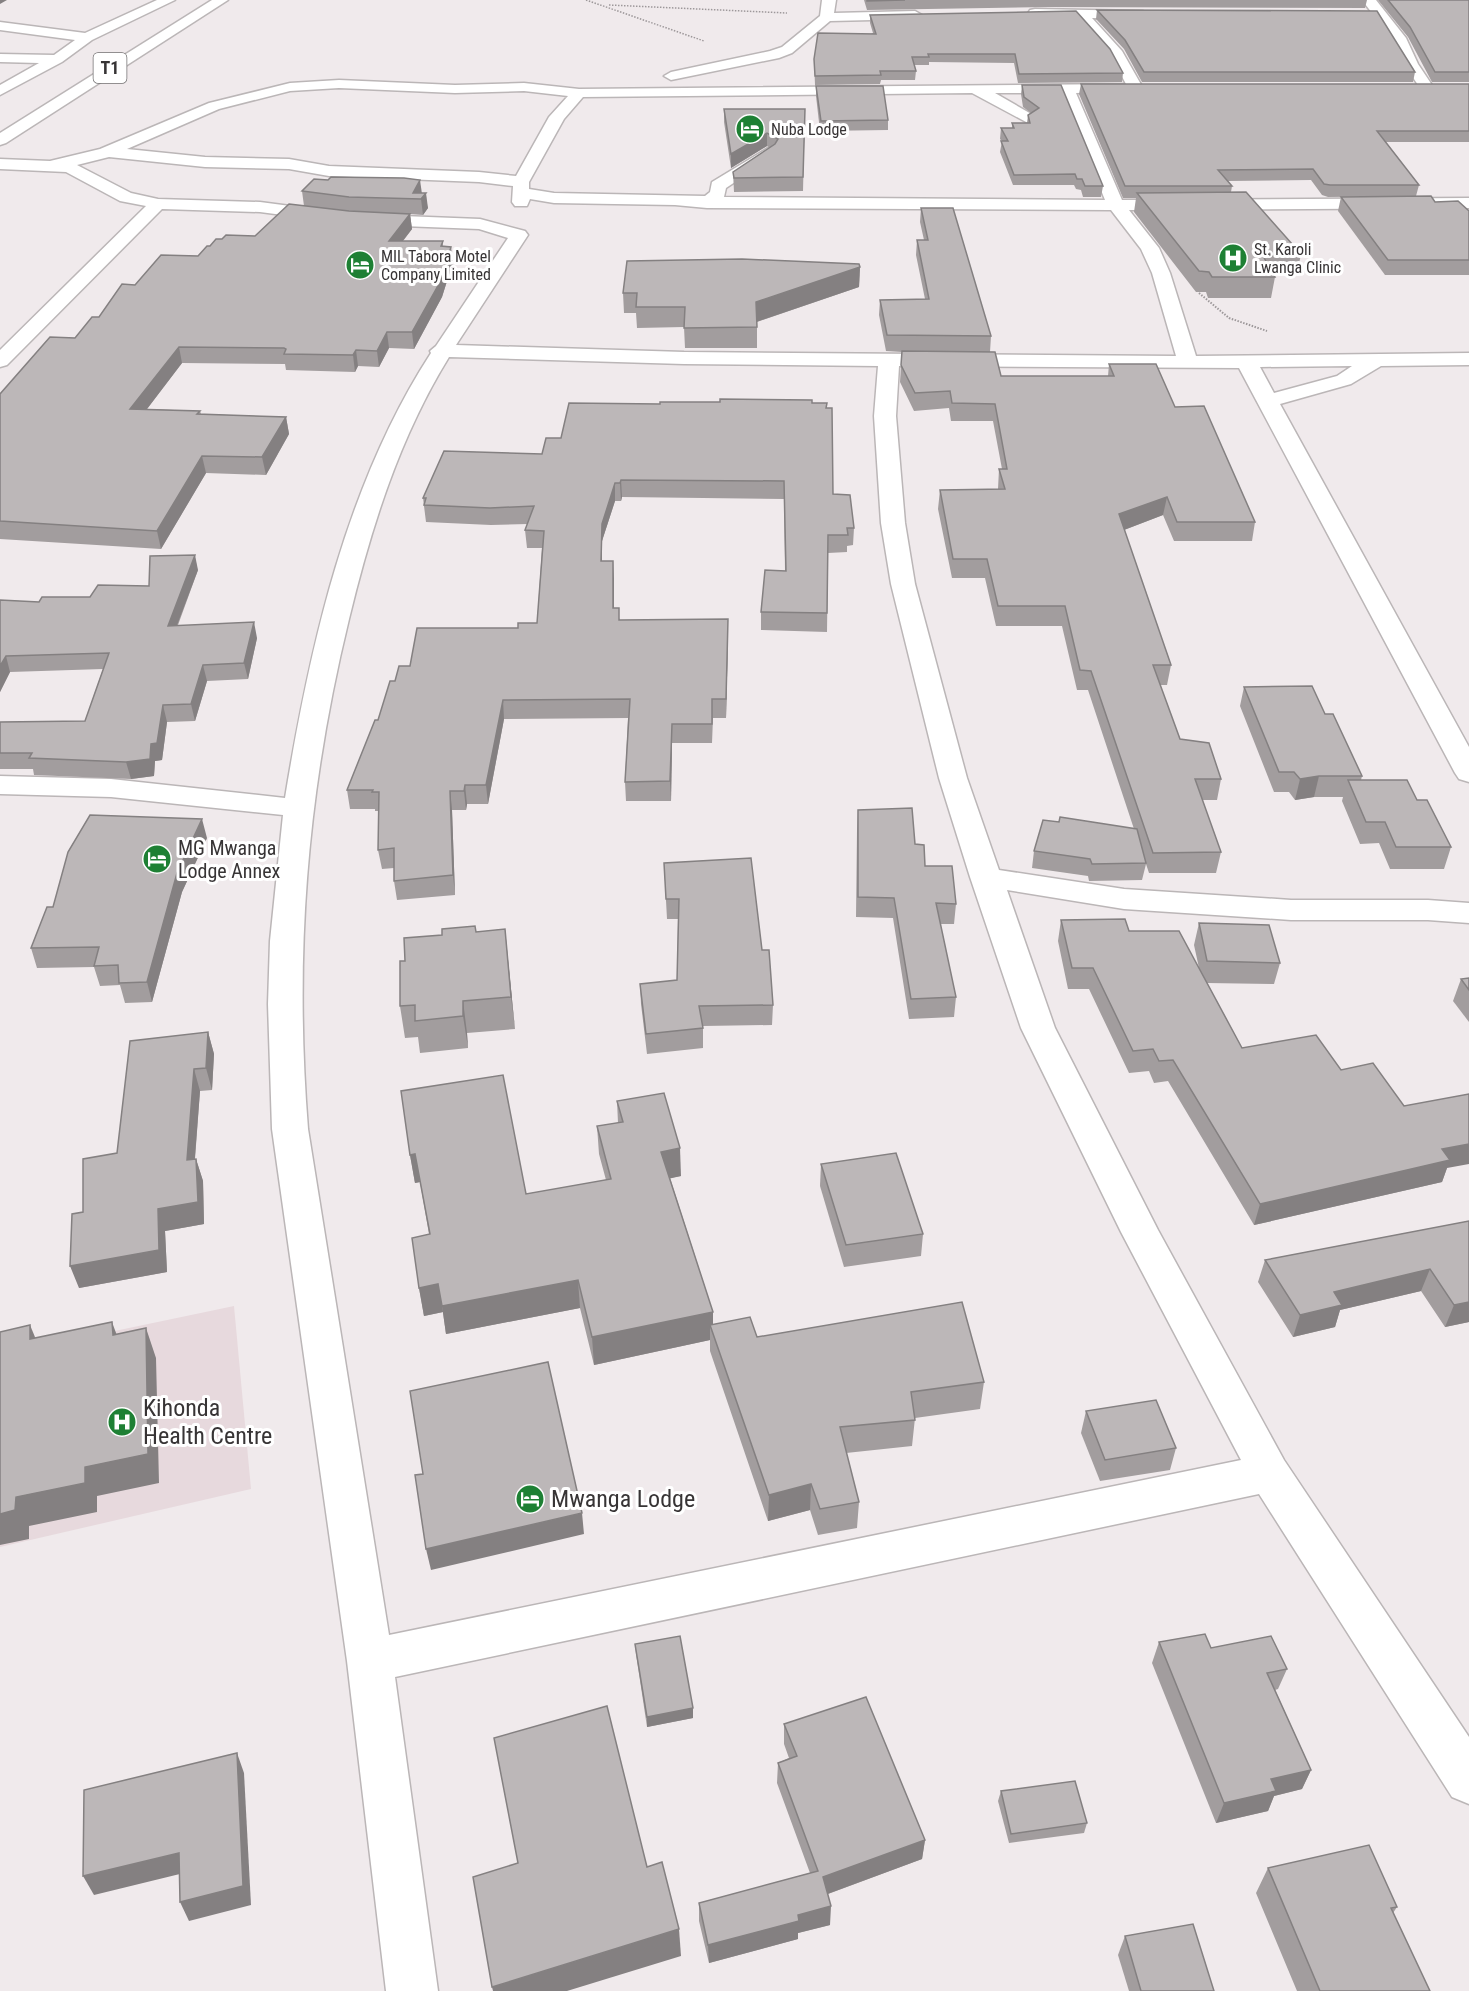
<svg xmlns="http://www.w3.org/2000/svg" width="1469" height="1991" font-family="'Roboto Condensed',sans-serif">
	<style>
		.built { fill: #e7d9dd }
		.lines { fill: none; stroke-linecap: round; stroke-linejoin: round }
		.minor-casing { stroke: #bbb6b7; stroke-width: 3 }
		.highway-casing { stroke: #bbb6b7; stroke-width: 3 }
		.path-far1 { stroke: #9d989a; stroke-width: 1.5; stroke-dasharray: 1.5 1.5; stroke-linecap: butt }
		.path { stroke: #9d989a; stroke-width: 2; stroke-dasharray: 1.5 1.5; stroke-linecap: butt }
		.minor { fill: #fff; fill-rule: evenodd }
		.highway { fill: #fff; fill-rule: evenodd }
		.wall { fill: #a29d9e }
		.shaded-wall { fill: #848081 }
		.building { fill: #bcb7b8; stroke: #848081; stroke-width: 1.5 }
		.labels { text-anchor: middle; stroke-width: 6; stroke-linejoin: round; paint-order: stroke }
		.far-poi-label { font-size: 16px; fill: #373435; stroke: #fff; text-anchor: start }
		.shield { fill: #fff; stroke: #737172; stroke-width: 1.5 }
		.shield-label { font-size: 18px; font-weight: bold; fill: #373435 }
		.poi-label { font-size: 20px; fill: #373435; stroke: #fff; text-anchor: start }
		.near-poi-label { font-size: 24px; fill: #373435; stroke: #fff; text-anchor: start }
	</style>
	<rect width="100%" height="100%" fill="#f0eaec"/>
	<polygon class="built" points="234,1306 251,1489 0,1547 0,1355"/>
	<g class="lines">
		<g class="minor-casing">
			<g id="minor">
				<polygon points="157,0 175,0 92,40 62,62 0,95 0,85 39,63 0,62 0,54 54,55 75,40 0,30 0,22 85,33"/>
				<polygon points="822,0 836,0 834,13 915,11 922,15 915,19 830,21 792,53 779,58 671,80 664,76 671,72 770,51 782,47 820,16"/>
				<polygon points="1362,0 1376,0 1406,38 1418,64 1434,88 1432,91 1422,91 1404,64 1392,39"/>
				<path d="M1035,9l108,2 7,4 -7,4 -51,-1 30,33 21,37 -2,3 -65,2 46,107 347,-2v10l-340,2 30,38 11,25 26,83 273,-3v12l-88,1 -30,18 -71,20 189,343v35l-10,-3 -4,-6 -216,-405 -340,-2 -3,50 9,107 10,61 52,194 32,92 125,19 167,11h137l41,3v20l-41,-3h-137l-167,-11 -117,-19 48,138 103,202 126,230 185,277v67l-17,-7 -193,-303 -864,183 43,314h-52l-39,-330 -75,-532 -4,-125 2,-63 13,-126 -172,-18 -111,-3v-18l111,3 174,19c25,-152 61,-314 146,-445l-1,-2 6,-5 72,-108 -29,-9 -128,-5 -91,-12 -98,-3 -155,156 -7,2v-17l146,-144 -26,-5 -54,-29 -66,-3v-10l50,2 50,-12 109,-46 81,-20 49,-3 116,5 69,-2 55,6 547,-5 -15,-28 -34,-38 -47,-2 -2,-3 2,-3zM339,88l116,5 69,-2 44,5 -19,21 -33,59 -37,-4 -150,-6 -40,-7 -84,-2 -78,-8 92,-40 71,-18zM972,93l56,30 8,-5 -3,-3 -38,-22h67l43,107 -381,-3 2,-9 48,-32 2,-3 -8,-5 -56,34 -2,10 -5,4 -151,-3 -25,-4v-7l35,-63 19,-22zM109,157l96,10 84,2 40,7 150,6 34,4 -1,16 3,4h12l3,-7 24,4 121,2 32,3 404,2 30,39 11,24 24,83 -492,-4 -228,-7 72,-110 -3,-4 -45,-12 -129,-5 -91,-12 -102,-3 -27,-6 -54,-28zM449,357l235,7 194,2 -4,50 7,107 10,61 48,194 31,99 51,151 100,204 120,228 -852,175 -81,-506c-14,-176 -1,-338 41,-510 22,-91 50,-181 100,-262zM1352,366l-15,10 -63,17 -14,-26z"/>
			</g>
		</g>
		<g class="highway-casing">
			<polygon id="highway" points="212,0 228,0 6,143 0,145 0,133"/>
		</g>
		<g class="path-far1">
			<polyline points="586,0 704,41"/>
			<polyline points="609,5 787,13"/>
		</g>
		<polyline class="path" points="1199,293 1229,318 1267,331"/>
		<use href="#minor" class="minor"/>
		<use href="#highway" class="highway"/>
	</g>
	<g class="wall">
		<polygon points="864,0 1367,0 1365,8 1049,7 867,10"/>
		<polygon points="1378,0 1469,0 1469,82 1432,82 1408,37"/>
		<polygon points="1097,10 1415,72 1413,82 1142,82 1124,49 1096,19"/>
		<polygon points="870,15 1123,73 1122,82 1018,83 1014,63 929,62 929,65 914,65 916,71 915,80 881,80 880,84 815,85 814,59 873,33 870,23"/>
		<polygon points="1081,84 1469,84 1469,142 1386,142 1419,185 1416,196 1328,197 1322,195 1311,180 1228,181 1232,186 1231,192 1301,254 1297,274 1274,275 1275,277 1271,298 1208,298 1206,292 1196,292 1134,212 1136,198 1123,198 1079,94"/>
		<polygon points="1022,85 1103,186 1101,197 1083,197 1081,190 1076,189 1074,185 1013,185 1000,152 1002,141 1000,139 1001,128 1012,128 1012,123 1027,123 1028,115 1031,113 1023,107 1021,94"/>
		<polygon points="816,86 888,120 888,130 820,131 816,96"/>
		<polygon points="724,109 805,109 803,191 734,192 733,172 770,148 767,146 731,168 724,122"/>
		<polygon points="302,191 421,193 428,208 423,215 410,214 412,229 403,241 443,241 443,247 453,262 442,297 414,349 389,348 379,367 358,366 355,372 286,370 285,364 182,363 147,409 200,411 201,414 286,417 289,434 266,475 206,473 161,549 0,539 0,394 75,338 135,285 198,256 210,246 222,239 255,236 304,206"/>
		<polygon points="1341,197 1435,202 1469,211 1469,275 1385,275 1338,211"/>
		<polygon points="921,208 991,336 990,352 1001,376 1108,376 1109,364 1175,407 1255,522 1252,541 1174,541 1163,515 1124,530 1171,665 1167,685 1160,685 1180,739 1221,779 1217,800 1202,800 1221,852 1216,873 1149,873 1146,864 1142,880 1089,881 1088,876 1032,868 1034,851 1059,822 1134,829 1088,690 1077,690 1062,626 996,626 985,578 952,578 938,509 940,490 998,489 999,469 1002,469 993,421 951,421 949,408 914,411 900,382 902,352 886,351 879,315 880,300 925,299 916,255 917,240 924,240 920,222"/>
		<polygon points="860,267 859,287 757,322 757,348 685,348 684,327 637,328 636,313 624,313 623,293"/>
		<polygon points="812,403 826,408 833,494 854,528 853,545 847,546 847,552 828,553 827,632 761,630 761,612 785,571 784,499 622,497 621,501 615,501 602,541 602,561 614,579 614,608 620,620 728,637 726,718 713,718 712,743 672,743 671,801 626,801 625,782 628,718 504,719 488,804 467,804 466,810 452,810 455,895 397,900 394,881 394,868 382,869 378,850 379,811 375,811 375,809 350,809 347,790 395,681 410,666 518,628 537,623 542,548 527,548 525,530 527,524 491,525 426,522 423,498 542,454 561,438 660,404"/>
		<polygon points="198,570 178,625 257,638 248,679 207,681 195,721 167,722 162,760 155,761 154,776 131,779 34,775 33,769 0,769 0,722 85,721 103,669 10,672 0,692 0,600 39,602 90,597 149,586"/>
		<polygon points="1244,687 1325,714 1362,776 1361,780 1417,800 1451,847 1444,869 1390,869 1379,843 1360,844 1342,801 1343,797 1314,797 1295,800 1289,792 1274,792 1240,706"/>
		<polygon points="858,810 915,844 925,866 956,904 954,924 940,924 956,997 954,1017 909,1019 893,918 856,917 857,830"/>
		<polygon points="207,838 182,892 152,1002 125,1003 120,985 100,986 94,967 37,968 31,948 53,907"/>
		<polygon points="664,863 762,950 773,1005 772,1025 703,1026 703,1048 647,1054 641,1004 640,984 677,980 678,919 667,919"/>
		<polygon points="1061,920 1129,931 1199,968 1194,945 1199,923 1280,963 1274,984 1207,983 1242,1048 1341,1070 1447,1168 1442,1182 1254,1225 1168,1081 1154,1083 1149,1071 1129,1073 1089,989 1068,989 1058,941"/>
		<polygon points="505,929 515,1029 467,1033 468,1048 420,1053 418,1037 405,1038 400,1006 405,961 476,932"/>
		<polygon points="1469,978 1469,1022 1453,1001 1461,979"/>
		<polygon points="208,1032 214,1054 212,1090 200,1091 195,1159 196,1159 203,1181 204,1224 165,1231 167,1272 79,1288 83,1212 117,1153"/>
		<polygon points="617,1101 681,1176 670,1178 713,1312 713,1324 757,1337 984,1382 980,1409 915,1418 912,1446 846,1453 859,1502 857,1528 818,1535 810,1510 768,1521 710,1351 710,1340 594,1365 580,1308 446,1334 443,1312 424,1316 419,1288 429,1234 420,1182 415,1183 410,1155 526,1194 606,1180 599,1154 597,1126 618,1123"/>
		<polygon points="821,1164 923,1234 921,1256 844,1267 820,1186"/>
		<polygon points="1469,1221 1469,1322 1445,1327 1421,1291 1340,1310 1335,1327 1293,1337 1258,1282 1265,1260"/>
		<polygon points="1086,1411 1176,1448 1170,1470 1100,1481 1081,1433"/>
		<polygon points="1159,1642 1211,1648 1287,1669 1278,1689 1275,1690 1311,1770 1302,1789 1274,1796 1268,1811 1216,1823 1152,1663"/>
		<polygon points="635,1644 693,1708 693,1718 647,1727 636,1654"/>
		<polygon points="784,1724 925,1840 922,1859 828,1894 830,1925 798,1933 798,1939 709,1963 699,1921 699,1903 810,1873 777,1783 778,1763 789,1758 784,1744"/>
		<polygon points="1001,1791 1087,1823 1084,1833 1009,1843 998,1801"/>
		<polygon points="1268,1868 1397,1907 1393,1913 1430,1991 1297,1991 1256,1893"/>
		<polygon points="1125,1936 1214,1991 1129,1991 1118,1955"/>
	</g>
	<g class="shaded-wall">
		<polygon points="0,0 7,0 0,4"/>
		<polygon points="767,133 767,146 731,168 731,154"/>
		<polygon points="420,180 422,194 413,193"/>
		<polygon points="426,193 428,208 423,215 421,199"/>
		<polygon points="410,214 412,229 391,256 389,241"/>
		<polygon points="451,247 453,262 442,297 414,349 412,332"/>
		<polygon points="860,267 859,287 756,322 756,302"/>
		<polygon points="387,332 389,348 379,367 377,351"/>
		<polygon points="179,347 182,363 134,426 130,409"/>
		<polygon points="356,350 358,366 355,372 353,355"/>
		<polygon points="286,417 289,434 266,475 262,457"/>
		<polygon points="202,456 206,473 161,549 157,531"/>
		<polygon points="621,480 622,497 621,501 620,483"/>
		<polygon points="615,483 615,501 602,541 602,579 601,561 602,524"/>
		<polygon points="1167,497 1163,515 1116,533 1119,514"/>
		<polygon points="195,555 198,570 171,641 168,626"/>
		<polygon points="613,561 614,579 614,627 613,608"/>
		<polygon points="728,619 728,637 726,718 726,699"/>
		<polygon points="254,622 257,638 248,679 244,663"/>
		<polygon points="6,656 10,672 0,692 0,666"/>
		<polygon points="203,665 207,681 195,721 191,704"/>
		<polygon points="503,700 504,719 488,804 486,785"/>
		<polygon points="163,705 167,722 162,760 155,761 154,776 131,779 126,762 151,744"/>
		<polygon points="672,724 672,743 671,801 670,781"/>
		<polygon points="1319,776 1314,797 1295,800 1300,779"/>
		<polygon points="465,785 467,804 466,810 464,791"/>
		<polygon points="450,791 452,810 455,895 453,875"/>
		<polygon points="202,819 207,838 182,892 152,1002 147,982 177,873"/>
		<polygon points="505,929 508,960 515,1029 511,997"/>
		<polygon points="463,1001 467,1033 468,1048 463,1016"/>
		<polygon points="208,1032 214,1054 212,1090 206,1068"/>
		<polygon points="194,1069 200,1091 193,1182 187,1160"/>
		<polygon points="1469,1144 1469,1164 1447,1168 1442,1182 1254,1225 1260,1204 1442,1149"/>
		<polygon points="680,1148 681,1176 663,1180 661,1152"/>
		<polygon points="415,1154 420,1182 415,1183 410,1155"/>
		<polygon points="196,1159 203,1181 204,1224 165,1231 167,1272 79,1288 70,1266 158,1209"/>
		<polygon points="1430,1269 1421,1291 1340,1310 1335,1327 1293,1337 1300,1315 1334,1292"/>
		<polygon points="578,1280 580,1308 446,1334 442,1306"/>
		<polygon points="438,1284 443,1312 424,1316 419,1288"/>
		<polygon points="1469,1302 1469,1322 1445,1327 1454,1305"/>
		<polygon points="713,1312 713,1333 710,1325 710,1340 594,1365 592,1337"/>
		<polygon points="112,1322 123,1352 113,1335"/>
		<polygon points="30,1325 42,1354 30,1339"/>
		<polygon points="146,1328 156,1358 159,1483 97,1496 97,1512 29,1526 29,1539 0,1545 0,1514 16,1497 85,1467"/>
		<polygon points="811,1484 810,1510 768,1521 769,1495"/>
		<polygon points="582,1513 584,1534 431,1570 426,1549"/>
		<polygon points="693,1708 693,1718 647,1727 647,1717"/>
		<polygon points="237,1753 244,1773 251,1905 189,1921 180,1902"/>
		<polygon points="1311,1770 1302,1789 1274,1796 1268,1811 1216,1823 1224,1803 1271,1779"/>
		<polygon points="925,1840 922,1859 822,1896 823,1877"/>
		<polygon points="179,1853 188,1872 94,1895 83,1876"/>
		<polygon points="831,1906 830,1925 798,1933 798,1939 709,1963 708,1945 798,1915"/>
		<polygon points="679,1929 681,1956 567,1991 493,1991 492,1987"/>
	</g>
	<g class="building">
		<polygon points="867,0 905,0 867,1"/>
		<polygon points="1388,0 1469,0 1469,72 1435,72 1410,27"/>
		<polygon points="1097,10 1377,11 1415,72 1144,72 1125,40"/>
		<polygon points="1076,11 1110,49 1123,73 1019,74 1015,54 928,54 929,57 912,57 916,71 880,71 881,75 815,76 814,59 818,33 876,34 870,15"/>
		<polygon points="1081,84 1469,84 1469,131 1377,131 1419,185 1330,185 1324,184 1313,169 1218,170 1232,186 1125,186"/>
		<polygon points="1022,85 1061,85 1103,186 1085,186 1082,179 1077,179 1075,174 1014,175 1001,141 1008,141 1001,128 1014,128 1012,123 1030,123 1028,115 1039,108 1024,97"/>
		<polygon points="816,86 883,86 888,120 821,121"/>
		<polygon points="724,109 805,109 803,177 734,178 733,172 775,144 778,139 767,133 731,154"/>
		<polygon points="331,177 404,178 420,180 413,193 426,193 421,199 349,197 302,191 314,179 328,180"/>
		<polygon points="1246,192 1301,254 1263,256 1275,277 1212,277 1209,272 1199,271 1137,193"/>
		<polygon points="1431,196 1435,202 1458,201 1469,211 1469,260 1388,260 1341,197"/>
		<polygon points="289,204 349,211 410,214 389,241 443,241 441,246 451,247 440,282 412,332 387,332 377,351 356,350 353,355 284,354 286,349 284,348 179,347 130,409 200,411 197,414 286,417 262,457 202,456 157,531 0,521 0,394 50,337 75,338 92,317 99,317 122,284 135,285 161,255 198,256 207,246 210,246 216,239 222,239 226,235 255,236"/>
		<polygon points="921,208 953,208 991,336 887,335 880,300 929,299 917,240 928,240"/>
		<polygon points="742,259 859,264 860,267 756,302 757,327 684,328 685,307 636,307 637,293 623,293 627,261"/>
		<polygon points="902,351 995,352 1001,376 1114,376 1109,364 1156,364 1175,407 1204,406 1255,522 1177,522 1167,497 1119,514 1171,665 1153,665 1180,739 1209,743 1221,779 1195,779 1221,852 1153,853 1091,671 1080,670 1065,606 998,606 987,559 953,559 940,490 1005,489 999,469 1007,469 995,404 952,403 950,391 915,393 901,365"/>
		<polygon points="720,399 812,400 812,403 827,403 826,408 832,408 833,494 850,495 854,528 847,528 848,535 828,535 827,613 761,612 765,570 786,571 784,481 621,480 620,483 615,483 602,524 601,561 613,561 613,608 619,608 619,620 728,619 726,699 712,699 712,724 672,724 670,781 625,782 630,699 503,700 486,785 465,785 464,791 450,791 453,875 394,881 394,848 378,850 379,792 372,792 373,790 347,790 375,720 378,720 390,681 395,681 399,666 410,666 417,628 518,628 518,623 537,623 544,531 525,530 534,506 490,508 424,505 426,498 423,498 444,451 542,454 546,438 561,438 569,403 660,404 660,402 720,402"/>
		<polygon points="195,555 168,626 254,622 244,663 203,665 191,704 163,705 157,743 151,744 150,759 126,762 29,758 32,753 0,753 0,722 85,721 109,653 6,656 0,666 0,600 39,602 42,597 90,597 98,585 149,586 150,556"/>
		<polygon points="1312,686 1325,714 1333,714 1362,776 1319,776 1300,779 1294,772 1279,772 1244,687"/>
		<polygon points="1348,780 1407,780 1417,800 1427,800 1451,847 1396,847 1385,822 1366,822"/>
		<polygon points="912,808 915,844 924,845 925,866 952,866 956,904 936,903 956,997 911,999 894,898 858,897 858,810"/>
		<polygon points="90,815 202,819 177,873 147,982 119,983 118,965 94,966 99,947 31,948 47,907 53,907 68,852"/>
		<polygon points="1060,817 1137,829 1146,863 1092,864 1090,859 1034,851 1043,820 1059,822"/>
		<polygon points="751,858 762,950 769,950 773,1005 699,1006 703,1028 646,1034 640,984 677,980 679,899 666,899 664,863"/>
		<polygon points="1125,919 1129,931 1179,931 1242,1048 1316,1035 1341,1070 1373,1063 1404,1106 1469,1094 1469,1144 1442,1149 1450,1160 1260,1204 1173,1060 1159,1061 1153,1049 1133,1051 1093,968 1072,968 1061,920"/>
		<polygon points="1199,923 1269,925 1280,963 1207,961"/>
		<polygon points="475,926 476,932 505,929 511,997 463,1001 463,1016 415,1021 415,1005 400,1006 400,961 405,961 404,938 442,935 442,929"/>
		<polygon points="1469,978 1469,990 1461,979"/>
		<polygon points="208,1032 206,1068 194,1069 187,1160 196,1159 198,1202 158,1209 159,1250 70,1266 72,1214 83,1212 83,1159 117,1153 130,1041"/>
		<polygon points="503,1075 526,1194 611,1179 597,1126 623,1122 617,1101 664,1093 680,1148 661,1152 713,1312 592,1337 578,1280 442,1306 438,1284 419,1288 412,1238 430,1234 415,1154 410,1155 401,1091"/>
		<polygon points="896,1153 923,1234 846,1245 821,1164"/>
		<polygon points="1469,1221 1469,1302 1454,1305 1430,1269 1334,1292 1342,1305 1300,1315 1265,1260"/>
		<polygon points="962,1302 984,1382 911,1392 915,1420 840,1427 859,1502 820,1509 811,1484 769,1495 710,1325 750,1317 757,1337"/>
		<polygon points="112,1322 113,1335 146,1328 148,1454 85,1467 85,1483 16,1497 15,1510 0,1514 0,1332 30,1325 30,1339"/>
		<polygon points="548,1362 582,1513 426,1549 415,1475 423,1474 410,1391"/>
		<polygon points="1156,1400 1176,1448 1105,1460 1086,1411"/>
		<polygon points="1205,1634 1211,1648 1271,1636 1287,1669 1267,1673 1311,1770 1271,1779 1276,1791 1224,1803 1159,1642"/>
		<polygon points="680,1636 693,1708 647,1717 635,1644"/>
		<polygon points="866,1697 925,1840 823,1877 831,1906 798,1915 799,1921 708,1945 699,1903 818,1871 778,1763 797,1756 784,1724"/>
		<polygon points="607,1706 647,1867 662,1862 679,1929 492,1987 473,1877 518,1863 494,1738"/>
		<polygon points="237,1753 243,1886 180,1902 179,1853 83,1876 84,1790"/>
		<polygon points="1075,1781 1087,1823 1011,1834 1001,1791"/>
		<polygon points="1369,1845 1397,1907 1391,1908 1430,1991 1320,1991 1268,1868"/>
		<polygon points="1193,1924 1214,1991 1141,1991 1125,1936"/>
	</g>
	<defs>
		<g id="hotel-disc" transform="scale(1.5)"><circle r="9.5" fill="#1e8034" stroke="#fff"/><path d="M-6-4.5h1.5V1H6V5H4.5V3h-9V5H-6ZM-4 0a1.8 1.8 0 1 1 3.6 0ZM.5 0V-2.5h3Q6-2.5 6 0Z" fill="#fff"/></g>
		<g id="hospital-disc" transform="scale(1.5)"><circle r="9.5" fill="#1e8034" stroke="#fff"/><path d="M-5-5h3v3.5h4V-5h3V5h-3V1.5h-4V5h-3Z" fill="#fff"/></g>
	</defs>
	<g fill-rule="evenodd">
		<use href="#hotel-disc" x="750" y="129"/>
		<use href="#hospital-disc" x="1233" y="258"/>
		<use href="#hotel-disc" x="360" y="265"/>
		<use href="#hotel-disc" x="157" y="859"/>
		<use href="#hospital-disc" x="122" y="1422"/>
		<use href="#hotel-disc" x="530" y="1499"/>
	</g>
	<g class="labels">
		<g class="far-poi-label">
			<text x="771" y="135">Nuba Lodge</text>
			<text x="1254" y="255">St. Karoli<tspan x="1254" dy="18">Lwanga Clinic</tspan></text>
			<text x="381" y="262">MIL Tabora Motel<tspan x="381" dy="18">Company Limited</tspan></text>
		</g>
		<rect class="shield" x="93.5" y="53" width="33" height="30" rx="4.5"/>
		<g class="shield-label">
			<text x="110" y="74">T1</text>
		</g>
		<g class="poi-label">
			<text x="178" y="855">MG Mwanga<tspan x="178" dy="23">Lodge Annex</tspan></text>
		</g>
		<g class="near-poi-label">
			<text x="143" y="1416">Kihonda<tspan x="143" dy="28">Health Centre</tspan></text>
			<text x="551" y="1507">Mwanga Lodge</text>
		</g>
	</g>
</svg>
